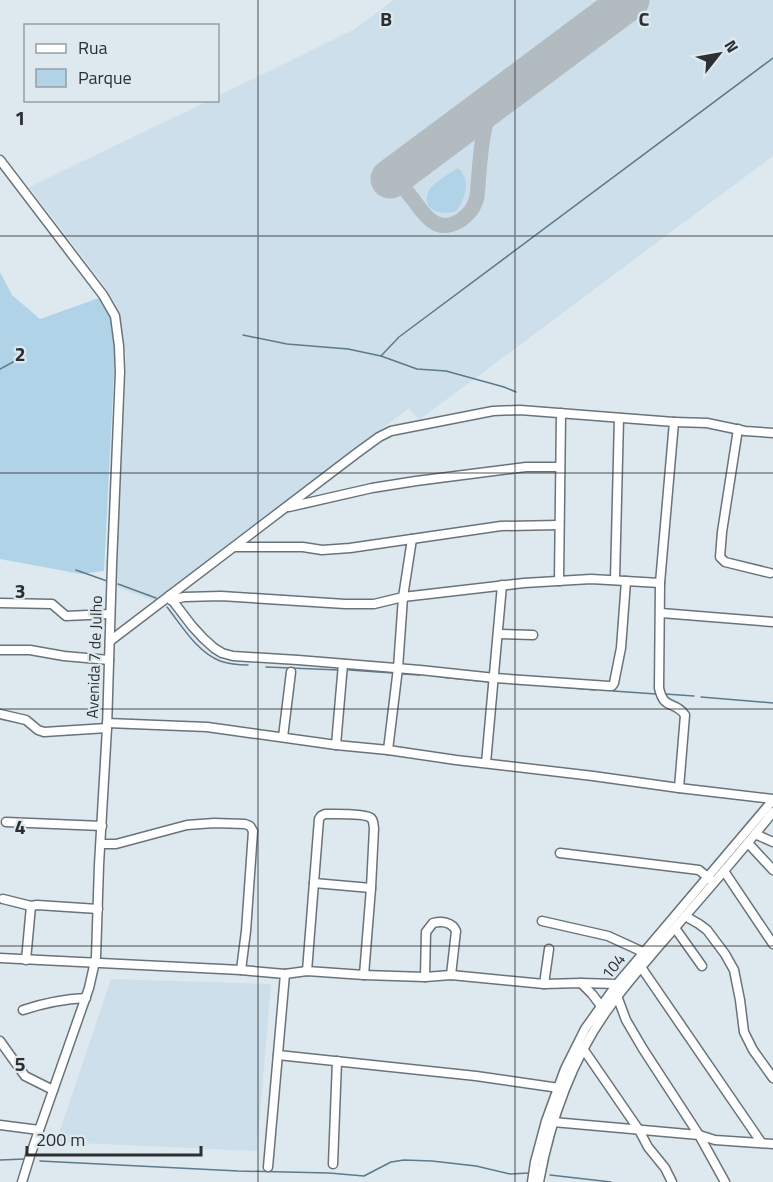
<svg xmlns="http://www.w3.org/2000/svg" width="773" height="1182" font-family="'Titillium Web',sans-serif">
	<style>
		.built { fill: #cddfea }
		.green { fill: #b0d3e8 }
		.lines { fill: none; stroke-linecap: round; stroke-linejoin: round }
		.stream { stroke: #5b7a8c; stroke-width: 1.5 }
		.taxiway { stroke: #b2bbc0; stroke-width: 15 }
		.runway { stroke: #b2bbc0; stroke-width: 39 }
		.minor-casing { stroke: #6a7379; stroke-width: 11 }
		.minor { stroke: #fff; stroke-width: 8 }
		.grid { fill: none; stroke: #2c3032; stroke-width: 1.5; stroke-opacity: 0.55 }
		.labels { text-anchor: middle; stroke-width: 4.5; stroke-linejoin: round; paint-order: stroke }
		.street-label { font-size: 16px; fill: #2c3032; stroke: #dee9ef }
		.grid-label { font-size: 20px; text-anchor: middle; font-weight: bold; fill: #2c3032; stroke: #dee9ef; stroke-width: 4.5; stroke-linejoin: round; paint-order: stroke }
	</style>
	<rect width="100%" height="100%" fill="#dee9ef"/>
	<g class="built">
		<polygon points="394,0 773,0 773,156 419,420 409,408 154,601 114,586 125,391 126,356 121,322 114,302 104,285 29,187 208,101 218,100 218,96 353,30"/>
		<polygon points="111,979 271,984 257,1151 56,1142"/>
	</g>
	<g class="green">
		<path d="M458,168c13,11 8,31 -2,43 -12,5 -35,0 -28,-18 2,-8 23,-21 30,-25z"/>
		<polygon points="0,272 12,295 40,319 99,298 110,317 115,352 104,571 81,574 0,559"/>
	</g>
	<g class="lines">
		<g class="stream">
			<polyline points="243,335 287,344 348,349 381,356 417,369 446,371 504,387 516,392"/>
			<polyline points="381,356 399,337 773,58"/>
			<polyline points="0,369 24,356"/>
			<polyline points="76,570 107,581"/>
			<polyline points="118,584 156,598"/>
			<path d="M167,607c15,19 30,45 53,54 9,3 19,4 28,4"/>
			<polyline points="266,667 339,670"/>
			<polyline points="349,670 393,673"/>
			<polyline points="403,674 420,675"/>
			<polyline points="440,677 490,682"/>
			<polyline points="527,684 595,690"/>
			<polyline points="613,691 656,694"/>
			<polyline points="665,694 694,696"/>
			<polyline points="701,697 773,703"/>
			<polyline points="0,1160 25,1159"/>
			<polyline points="40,1161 238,1171 329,1173 364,1176 391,1162 404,1160 432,1161 476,1166 510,1174 529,1173"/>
			<polyline points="550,1175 611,1182"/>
		</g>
		<path class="taxiway" d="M395,175c6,9 13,18 20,27 12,17 24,32 46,18 9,-7 13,-12 16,-23 3,-31 3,-65 16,-95"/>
		<polyline class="runway" points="390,179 630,0"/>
		<g class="minor-casing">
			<g id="minor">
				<polyline points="0,160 103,295 115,316 119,346 120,372 112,564 107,728 99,865 96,957 89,988 30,1156 22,1182"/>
				<polyline points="674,422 707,423 745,431 773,433"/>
				<polyline points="738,429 722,532 720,557 725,562 770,573"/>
				<polyline points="289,507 372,488 416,481 526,467 560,467"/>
				<polyline points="235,547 303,547 322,550 350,548 501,526 559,525"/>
				<polyline points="615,580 619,418"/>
				<polyline points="559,581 561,413"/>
				<polyline points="169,596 192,626 203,638 214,648 222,653 233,656 298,660 420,670 495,678 609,686 612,686 614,683 621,648 626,581"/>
				<polyline points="171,600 184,597 221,596 345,604 374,604 403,597 524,583 591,579 660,583"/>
				<polyline points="0,603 52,604 66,616 110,614"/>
				<polyline points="661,613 773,622"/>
				<polyline points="498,634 533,635"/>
				<path d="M110,641l247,-188 22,-16 12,-6 102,-20 27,-1 154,12 -14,161 -1,105c5,23 16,12 26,27l-6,73"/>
				<polyline points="0,650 30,650 64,656 109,660"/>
				<polyline points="0,714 26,720 38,730 44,732 107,728"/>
				<polyline points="107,723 207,727 336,745 388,750 456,760 593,776 679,788 773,799"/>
				<polyline points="283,737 291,672"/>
				<polyline points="336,745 343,664"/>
				<polyline points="388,750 398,668 403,597 412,539"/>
				<polyline points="486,763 502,585"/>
				<polyline points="6,822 102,826"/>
				<polyline points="755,834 773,842"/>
				<polyline points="748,843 773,870"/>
				<polyline points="101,844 116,844 187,825 214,823 245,824 250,826 253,831 246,931 241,970"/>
				<polyline points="560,853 699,870 711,880"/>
				<polyline points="724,871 773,944"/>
				<polyline points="314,883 371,888"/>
				<polyline points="3,899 31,906 37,905 98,909"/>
				<polyline points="685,916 699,924 707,930 725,954 734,970 740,1000 744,1032 753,1050 773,1078"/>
				<polyline points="542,921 608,936 643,952"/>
				<polyline points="675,928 702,966"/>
				<polyline points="0,958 241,970 285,974 268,1167"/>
				<polyline points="26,960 31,906"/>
				<polyline points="641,967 761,1142"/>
				<path d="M307,971l12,-152 2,-3 4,-2c8,0 40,-1 46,4 3,3 2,6 3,10l-3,60 -7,87"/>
				<polyline points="285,974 307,971 364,975 425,977 451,975 544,984 581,983 617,984 619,986"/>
				<path d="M425,977l1,-45 7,-9c9,-2 19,-1 23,8l-5,44"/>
				<polyline points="581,983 592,994 601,1006"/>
				<polyline points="544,984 549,949"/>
				<polyline points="617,996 626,1020 643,1049 699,1135 725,1182"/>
				<path d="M23,1010c21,-7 41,-11 63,-12"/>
				<polyline points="0,1041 25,1076 53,1090"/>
				<polyline points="584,1050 639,1130 648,1147 665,1168 672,1182"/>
				<polyline points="278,1055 476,1076 559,1088 563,1090"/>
				<polyline points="553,1122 699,1135 715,1140 773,1144"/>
				<polyline points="0,1125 39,1130"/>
				<polyline points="333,1164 337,1061"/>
				<polyline points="532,1182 535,1162 546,1121 565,1069 585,1029 617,984 773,800"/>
				<path d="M539,1182c11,-62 34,-126 72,-177 15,-21 32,-40 49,-60 38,-44 77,-88 113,-133"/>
			</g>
		</g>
		<use href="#minor" class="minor"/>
	</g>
	<path class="grid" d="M258,0v1182M515,0v1182M0,236h773M0,473h773M0,709h773M0,946h773"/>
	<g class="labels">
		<g class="street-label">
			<text transform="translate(94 657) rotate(-88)" y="6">Avenida 7 de Julho</text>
			<text transform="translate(613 966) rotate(-51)" y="6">104</text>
		</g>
	</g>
	<g class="grid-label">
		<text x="386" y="26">B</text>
		<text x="644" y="26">C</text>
		<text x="20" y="125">1</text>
		<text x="20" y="361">2</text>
		<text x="20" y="598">3</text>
		<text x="20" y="834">4</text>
		<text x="20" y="1071">5</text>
	</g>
	<rect x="24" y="24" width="195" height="78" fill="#dee9ef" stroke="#979fa3" stroke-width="1.5"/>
	<rect x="36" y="44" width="30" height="9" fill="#ffffff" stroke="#979fa3" stroke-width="1.5"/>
	<text x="78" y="54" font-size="18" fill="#2c3032">Rua</text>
	<rect x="36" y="69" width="30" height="18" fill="#b0d3e8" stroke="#979fa3" stroke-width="1.5"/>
	<text x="78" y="84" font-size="18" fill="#2c3032">Parque</text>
	<g transform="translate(719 54) rotate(59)" stroke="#dee9ef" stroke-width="4.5" paint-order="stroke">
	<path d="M0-4.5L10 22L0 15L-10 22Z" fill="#2c3032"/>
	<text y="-9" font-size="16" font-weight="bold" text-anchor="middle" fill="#2c3032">N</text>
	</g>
	<path d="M27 1146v9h174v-9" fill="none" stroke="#2c3032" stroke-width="3"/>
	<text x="36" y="1146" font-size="18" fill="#2c3032" stroke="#dee9ef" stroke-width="4.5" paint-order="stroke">200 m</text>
</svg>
